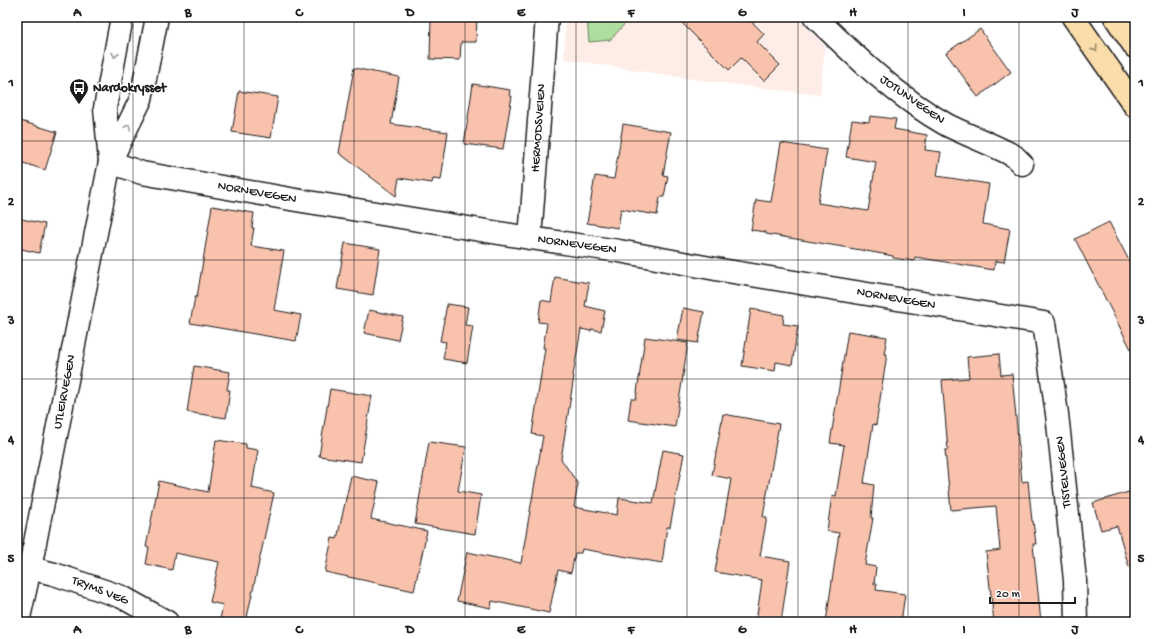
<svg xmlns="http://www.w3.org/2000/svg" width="1152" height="639" font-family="'Gochi Hand',sans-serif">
<rect width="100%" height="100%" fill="#fff"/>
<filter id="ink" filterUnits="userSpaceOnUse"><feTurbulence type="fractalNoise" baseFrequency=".025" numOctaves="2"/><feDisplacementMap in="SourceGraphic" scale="8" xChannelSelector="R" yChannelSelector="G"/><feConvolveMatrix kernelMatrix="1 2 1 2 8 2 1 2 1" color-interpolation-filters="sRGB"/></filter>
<g filter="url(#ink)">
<path fill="#fdede6" d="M 566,17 L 797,17 L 825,45 L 820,95 L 699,80 L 564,59 Z"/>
<path fill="#aedf9f" stroke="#657e5e" d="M 587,17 L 631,17 L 610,40 L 589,42 Z"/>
<path fill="#f9c2ad" stroke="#1c1c1c" d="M 431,17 L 477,17 L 476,42 L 461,42 L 460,60 L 430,59 Z
M 676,17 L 747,17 L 764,34 L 757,42 L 780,65 L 764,81 L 741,58 L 729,70 Z
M 980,29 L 1011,72 L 978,97 L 946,53 Z
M 354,68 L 399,77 L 391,124 L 448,132 L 441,180 L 433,179 L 432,183 L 399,178 L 396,196 L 339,153 Z
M 473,84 L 510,90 L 509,96 L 512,96 L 503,149 L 464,144 Z
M 239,91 L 278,97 L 271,138 L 232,132 Z
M 870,116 L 896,119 L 894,129 L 927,135 L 925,150 L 941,152 L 937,176 L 989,184 L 983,224 L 1010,229 L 1004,262 L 995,261 L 994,270 L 915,257 L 914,261 L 893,258 L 893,256 L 861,250 L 766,234 L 766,232 L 751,230 L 756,200 L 771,202 L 781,143 L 827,150 L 818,203 L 868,211 L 876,162 L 846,157 L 852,120 L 869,122 Z
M 17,120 L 57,132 L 45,170 L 17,161 Z
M 623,124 L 671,132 L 663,175 L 668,176 L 664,197 L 660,197 L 657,215 L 621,209 L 618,228 L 587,223 L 595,176 L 614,179 Z
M 212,206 L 254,213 L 252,228 L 254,228 L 251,246 L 284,251 L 274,310 L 301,315 L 296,341 L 190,323 L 195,297 L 197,297 Z
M 17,218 L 45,224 L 39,253 L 17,248 Z
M 1109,222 L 1135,272 L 1135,357 L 1075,239 Z
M 345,243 L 380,249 L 373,295 L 337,289 Z
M 555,277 L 589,283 L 585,306 L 605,311 L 601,331 L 591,329 L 591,331 L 581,329 L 573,376 L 574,376 L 561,459 L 578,484 L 574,507 L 617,515 L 619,498 L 653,503 L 663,450 L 684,454 L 670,527 L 667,527 L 662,563 L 582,549 L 581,553 L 575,553 L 571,573 L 558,570 L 549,613 L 492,601 L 491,608 L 457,601 L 467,552 L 521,563 L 543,436 L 532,434 L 545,348 L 543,348 L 547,323 L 538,322 L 541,300 L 551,302 Z
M 447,304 L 468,307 L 465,325 L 473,326 L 467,363 L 443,359 L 446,342 L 440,341 Z
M 683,308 L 704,312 L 698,343 L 677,340 Z
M 751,309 L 784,315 L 783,324 L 798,326 L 792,365 L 776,362 L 775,371 L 742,366 Z
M 369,310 L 403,317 L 398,340 L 364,333 Z
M 848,331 L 887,337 L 884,354 L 887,354 L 876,425 L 873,424 L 864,483 L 874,485 L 871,518 L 873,518 L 865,565 L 876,567 L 874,584 L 877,584 L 876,590 L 905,594 L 901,622 L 826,622 L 839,533 L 827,531 L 832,495 L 836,496 L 844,445 L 830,443 Z
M 645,337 L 688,343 L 675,427 L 628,420 L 631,399 L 636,399 Z
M 999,354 L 1001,375 L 1012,374 L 1022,482 L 1028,481 L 1032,521 L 1033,521 L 1036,544 L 1033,544 L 1041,622 L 994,622 L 986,552 L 1000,550 L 996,506 L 951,510 L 945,450 L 948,450 L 942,380 L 969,378 L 967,357 Z
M 194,366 L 230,372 L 227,390 L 230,390 L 226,418 L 187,412 Z
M 330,389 L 372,396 L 361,462 L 319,456 Z
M 723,414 L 779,424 L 763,517 L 767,517 L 760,556 L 790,561 L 781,622 L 756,622 L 762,580 L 715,572 L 731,479 L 712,475 Z
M 216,440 L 246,444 L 246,448 L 258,450 L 252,488 L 274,493 L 246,622 L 235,622 L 220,619 L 223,605 L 210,602 L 219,562 L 175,553 L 172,570 L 146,564 L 149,547 L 146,547 L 159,481 L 208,492 Z
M 429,442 L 466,447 L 458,491 L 481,495 L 475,534 L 415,524 Z
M 351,476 L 379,482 L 371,519 L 427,531 L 414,591 L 325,572 L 332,538 L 337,539 Z
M 1135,490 L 1135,566 L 1129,567 L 1117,526 L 1101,530 L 1093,503 Z"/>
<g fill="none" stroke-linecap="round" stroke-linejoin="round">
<g stroke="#1c1c1c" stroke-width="25">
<path id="minor" d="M 815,17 C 856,57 897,97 947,125 C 969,136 992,144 1014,156 L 1022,164
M 110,162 L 142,173 L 296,200 L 530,238 L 619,251 L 721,270 L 1044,323 L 1057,414 L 1075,580 L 1076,622
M 530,238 L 547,17
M 30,568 L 54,574 L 122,597 L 167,622"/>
</g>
<g stroke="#1c1c1c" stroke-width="25">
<path id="secondary" d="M 110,162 L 105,108 L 122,17
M 18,622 L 30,568 L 110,162 L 141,99 L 157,17"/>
</g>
<g stroke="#1c1c1c" stroke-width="25">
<path id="trunk" d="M 1073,17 L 1135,106
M 1115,17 L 1135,47"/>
</g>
<use href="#minor" stroke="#fff" stroke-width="22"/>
<use href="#secondary" stroke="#fff" stroke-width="22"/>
<use href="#trunk" stroke="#faddab" stroke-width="22"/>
</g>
<defs><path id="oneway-chevron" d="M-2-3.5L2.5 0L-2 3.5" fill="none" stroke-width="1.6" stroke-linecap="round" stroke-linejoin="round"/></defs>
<use stroke="#96866b" href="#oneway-chevron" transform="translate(1095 49) rotate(55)"/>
<g stroke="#999">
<use href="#oneway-chevron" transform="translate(115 55) rotate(100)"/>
<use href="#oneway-chevron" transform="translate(128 127) rotate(-63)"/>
</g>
</g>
<path fill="none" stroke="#1c1c1c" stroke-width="1" stroke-opacity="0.55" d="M 133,17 L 133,622M 244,17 L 244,622M 354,17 L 354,622M 465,17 L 465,622M 576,17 L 576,622M 687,17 L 687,622M 798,17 L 798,622M 908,17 L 908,622M 1019,17 L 1019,622M 17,141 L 1135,141M 17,260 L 1135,260M 17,379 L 1135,379M 17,498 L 1135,498"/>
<defs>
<g id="bus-pin" transform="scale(1)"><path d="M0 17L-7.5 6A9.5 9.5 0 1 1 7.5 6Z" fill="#1c1c1c" stroke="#fff"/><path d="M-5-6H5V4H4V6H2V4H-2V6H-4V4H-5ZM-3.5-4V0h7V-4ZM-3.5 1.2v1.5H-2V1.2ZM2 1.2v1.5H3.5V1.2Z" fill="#fff"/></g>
</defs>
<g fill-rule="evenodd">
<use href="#bus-pin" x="79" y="88"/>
</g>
<g text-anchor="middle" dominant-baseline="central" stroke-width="3" stroke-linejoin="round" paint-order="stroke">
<g font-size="13" font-weight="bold" fill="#1c1c1c" stroke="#fff" text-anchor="start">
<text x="93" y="88">Nardokrysset</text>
</g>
<g font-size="13" fill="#1c1c1c" stroke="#fff">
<text transform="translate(912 100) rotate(35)">JOTUNVEGEN</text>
<text transform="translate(539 128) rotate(-86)">HERMODSVEIEN</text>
<text transform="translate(257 193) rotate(10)">NORNEVEGEN</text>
<text transform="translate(577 245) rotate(8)">NORNEVEGEN</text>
<text transform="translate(896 299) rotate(10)">NORNEVEGEN</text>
<text transform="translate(65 392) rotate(-79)">UTLEIRVEGEN</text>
<text transform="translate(1064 472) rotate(-96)">TISTELVEGEN</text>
<text transform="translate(100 591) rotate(21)">TRYMS VEG</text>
</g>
</g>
<rect width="1152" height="639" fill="none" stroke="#fff" stroke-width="44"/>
<path d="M990 597v6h85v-6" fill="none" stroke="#1c1c1c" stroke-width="2"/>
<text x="996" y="597" font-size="12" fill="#1c1c1c" stroke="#ffffff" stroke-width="3" paint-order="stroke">20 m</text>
<rect x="22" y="22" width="1108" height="595" fill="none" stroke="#1c1c1c" stroke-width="1.5"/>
<g font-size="13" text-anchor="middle" font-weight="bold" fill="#1c1c1c">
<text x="77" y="16">A</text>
<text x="188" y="16">B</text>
<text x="299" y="16">C</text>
<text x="410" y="16">D</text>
<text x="521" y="16">E</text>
<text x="631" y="16">F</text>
<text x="742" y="16">G</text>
<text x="853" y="16">H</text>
<text x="964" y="16">I</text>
<text x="1075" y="16">J</text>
<text x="11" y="86">1</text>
<text x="1141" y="86">1</text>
<text x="11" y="205">2</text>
<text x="1141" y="205">2</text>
<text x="11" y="324">3</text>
<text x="1141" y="324">3</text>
<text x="11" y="443">4</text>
<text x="1141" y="443">4</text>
<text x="11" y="562">5</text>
<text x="1141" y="562">5</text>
<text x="77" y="633">A</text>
<text x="188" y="633">B</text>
<text x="299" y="633">C</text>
<text x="410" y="633">D</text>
<text x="521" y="633">E</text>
<text x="631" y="633">F</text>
<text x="742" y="633">G</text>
<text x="853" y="633">H</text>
<text x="964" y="633">I</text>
<text x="1075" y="633">J</text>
</g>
</svg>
